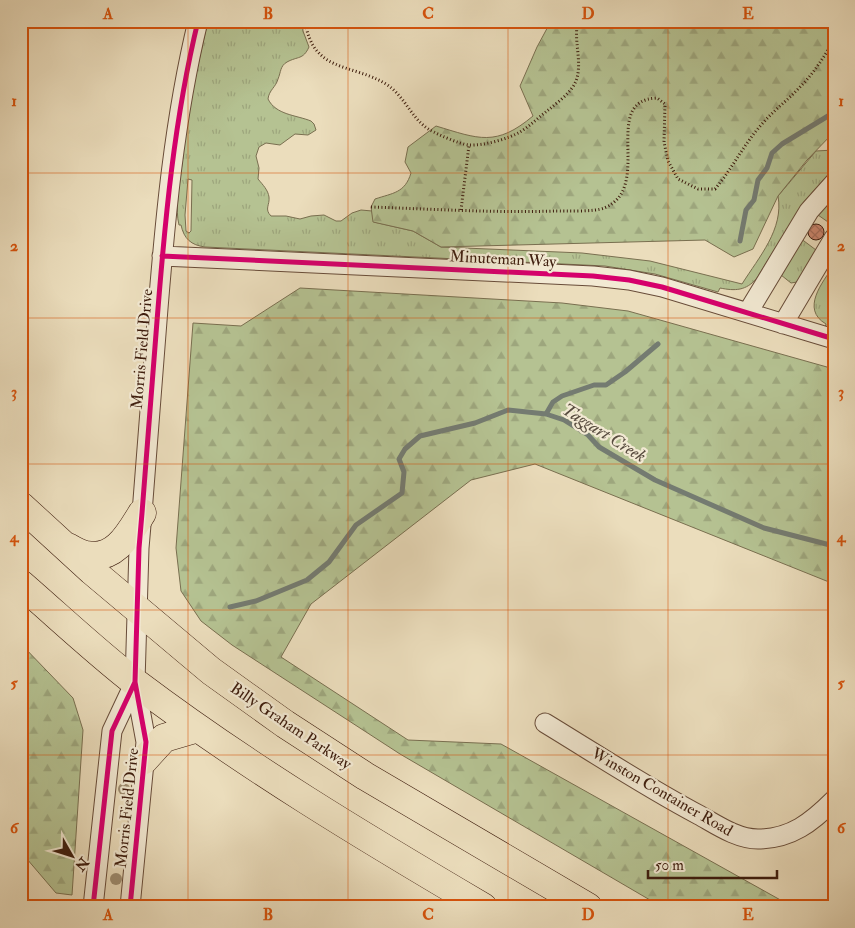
<svg xmlns="http://www.w3.org/2000/svg" width="855" height="928" font-family="'IM FELL Double Pica',serif">
<defs>
<pattern id="grass-tufts" width="24" height="20" patternUnits="userSpaceOnUse" patternTransform="scale(1.25)"><rect width="24" height="20" fill="#b5c292"/><path d="M3 7l-1-3M5 7V3M7 7l1-3M15 17l-1-3M17 17v-4M19 17l1-3" fill="none" stroke="#9da67d"/></pattern>
<pattern id="forest-firs" width="22" height="20" patternUnits="userSpaceOnUse" patternTransform="scale(1.25)"><rect width="22" height="20" fill="#b5c292"/><path d="M5 1l3.5 6h-7zM16 11l3.5 6h-7z" fill="#9da67d"/></pattern>
<pattern id="building-cross-hatch" width="8" height="8" patternUnits="userSpaceOnUse" patternTransform="scale(1.25)"><rect width="8" height="8" fill="#cd876f"/><path d="M0 0l8 8M0 8l8-8" fill="none" stroke="#a86e5a"/></pattern>
</defs>
<rect width="100%" height="100%" fill="#ebddbc"/>
<filter id="stains"><feTurbulence type="fractalNoise" baseFrequency=".004" numOctaves="4"/><feColorMatrix values="0 0 0 0 .2 0 0 0 0 .09 0 0 0 0 .02 0 0 0 .5 -.17"/></filter>
<radialGradient id="worn" r=".72"><stop offset=".6" stop-color="#630" stop-opacity="0"/><stop offset="1" stop-color="#630" stop-opacity=".3"/></radialGradient>
<path fill="url(#grass-tufts)" stroke="#796f50" fill-rule="evenodd" d="M 208,21 L 302,21 L 303,31 L 309,47 C 303,60 298,56 287,62 C 280,66 281,72 278,79 C 276,87 269,90 268,99 C 276,115 296,115 311,121 L 314,124 L 316,130 L 308,135 L 295,134 L 280,145 L 266,143 L 259,147 L 256,156 L 259,168 L 258,179 C 263,185 268,190 269,197 C 270,205 264,209 271,216 L 286,216 L 300,219 L 311,216 L 324,215 L 336,221 L 341,221 L 352,213 L 361,210 L 372,211 L 374,222 L 413,231 L 441,247 L 582,253 L 650,261 L 742,284 C 759,257 784,229 778,196 L 816,151 L 834,150 L 834,168 L 803,203 L 757,278 C 746,291 735,291 720,288 L 718,292 L 655,274 L 605,266 L 205,247 C 191,245 184,239 181,225 L 179,225 C 175,209 179,188 181,172 C 186,121 196,71 208,21 ZM 188,179 L 192,180 L 191,231 L 189,233 L 186,231 L 185,215 Z
M 834,198 L 834,214 L 828,222 L 818,215 Z
M 800,238 L 816,250 L 797,282 L 791,283 L 781,275 Z
M 834,265 L 834,330 L 825,328 L 826,324 C 800,309 823,282 834,265 Z"/>
<path fill="url(#forest-firs)" stroke="#796f50" d="M 551,21 L 834,21 L 834,132 L 807,160 L 778,196 L 753,249 L 734,257 L 705,240 L 441,247 L 413,231 L 373,222 L 371,207 L 375,199 C 393,193 405,193 411,173 L 405,162 L 408,147 L 436,126 C 479,139 496,147 533,116 L 520,86 L 537,47 Z
M 300,288 L 562,303 L 628,311 L 834,369 L 834,584 L 535,464 L 471,480 L 311,604 L 281,657 L 408,740 L 501,744 L 793,907 L 662,907 L 400,754 L 232,645 L 201,621 L 181,591 L 176,548 L 193,323 L 241,326 Z
M 21,644 L 73,698 L 83,730 L 72,895 L 56,893 L 21,852 Z"/>
<g fill="none" stroke-linecap="round" stroke-linejoin="round">
<path stroke="#747b71" stroke-width="5" d="M 740,241 L 746,210 L 754,200 L 758,180 L 767,168 L 772,153 L 782,144 L 828,116 L 834,116
M 546,414 L 553,402 L 562,396 L 594,385 L 606,385 L 625,372 L 658,344
M 230,607 L 256,601 L 307,580 L 329,562 L 356,525 L 402,493 L 404,472 L 399,459 L 405,449 L 420,436 L 475,423 L 508,410 L 546,414 L 564,420 L 588,435 L 599,447 L 655,480 L 764,528 L 834,546"/>
</g>
<path fill="url(#building-cross-hatch)" stroke="#3d1c0d" d="M808 232a8 8 0 1 1 16 0a8 8 0 1 1-16 0Z"/>
<g fill="none" stroke-linecap="round" stroke-linejoin="round">
<g stroke="#684c39" stroke-width="21">
<path id="minor" d="M 162,256 L 593,276 L 629,280 L 662,287 L 834,339
M 748,312 L 809,211 L 834,183
M 783,324 L 834,238
M 545,723 C 596,754 646,787 699,815 C 717,825 737,839 758,839 C 791,839 812,822 834,800
M 93,907 L 112,731 L 135,682
M 130,907 L 146,742 L 135,682 L 139,548 L 142,513 C 147,449 152,385 157,321 C 165,220 174,120 198,21"/>
</g>
<g stroke="#3d1c0d" stroke-width="29">
<path id="highway" d="M 21,506 L 92,571 L 211,671 L 285,724 L 365,776 L 588,907
M 68,547 C 73,550 80,554 86,555 C 115,561 129,534 142,513
M 21,584 C 59,617 96,652 136,683 C 246,766 364,837 483,907
M 144,760 L 164,738 L 198,728"/>
</g>
<path stroke="#3d1c0d" stroke-width="3" stroke-dasharray="1 2.5" stroke-linecap="butt" d="M 305,21 C 313,73 351,63 386,84 C 406,97 411,119 430,130 C 439,135 459,144 469,145 C 483,146 508,139 520,132 C 530,126 538,118 547,111 C 557,103 571,93 576,81 C 583,62 573,41 578,21
M 371,207 C 432,209 494,213 555,211 C 565,211 595,212 604,208 C 655,188 599,100 657,98 L 665,104 L 664,142 L 668,161 L 678,179 L 698,189 L 715,189 C 732,169 744,144 762,124 C 774,110 788,100 800,87 C 814,73 824,57 834,40
M 461,210 L 469,145"/>
<use href="#minor" stroke="#f2e9d3" stroke-width="19"/>
<use href="#highway" stroke="#ebddbc" stroke-width="28"/>
<g stroke="#f2e9d3" stroke-width="8">
<path id="cycleway" d="M 162,256 L 593,276 L 629,280 L 662,287 L 834,339
M 93,907 L 112,731 L 135,682
M 130,907 L 146,742 L 135,682 L 139,548 L 142,513 C 147,449 152,385 157,321 C 165,220 174,120 198,21"/>
</g>
<use href="#cycleway" stroke="#d6006c" stroke-width="5"/>
</g>
<g fill="#9f8e72">
<circle cx="124" cy="789" r="6"/>
<circle cx="116" cy="879" r="6"/>
</g>
<path fill="none" stroke="#d7530c" stroke-width="1" stroke-opacity="0.55" d="M 188,21 L 188,907M 348,21 L 348,907M 508,21 L 508,907M 668,21 L 668,907M 21,173 L 834,173M 21,318 L 834,318M 21,464 L 834,464M 21,610 L 834,610M 21,755 L 834,755"/>
<g text-anchor="middle" dominant-baseline="central" stroke-width="4.5" stroke-linejoin="round" paint-order="stroke">
<g font-size="16" fill="#3d1c0d" stroke="#f2e9d3">
<text transform="translate(503 259) rotate(3)">Minuteman Way</text>
<text transform="translate(142 349) rotate(-85)">Morris Field Drive</text>
<text transform="translate(291 726) rotate(34)">Billy Graham Parkway</text>
<text transform="translate(662 792) rotate(30)">Winston Container Road</text>
<text transform="translate(127 808) rotate(-84)">Morris Field Drive</text>
</g>
<g font-size="18" font-style="italic" fill="#584c3f" stroke="#f2e9d3">
<text transform="translate(604 433) rotate(32)">Taggart Creek</text>
</g>
</g>
<rect width="855" height="928" fill="none" stroke="#ebddbc" stroke-width="55"/>
<g transform="translate(72 856) rotate(129)" stroke="#f2e9d3" stroke-width="4" paint-order="stroke">
<path d="M0-4L9 19L0 12L-9 19Z" fill="#3d1c0d"/>
<text y="-8" font-size="14" font-weight="bold" text-anchor="middle" fill="#3d1c0d">N</text>
</g>
<path d="M648 870v8h129v-8" fill="none" stroke="#3d1c0d" stroke-width="2.5"/>
<text x="655" y="870" font-size="15" fill="#3d1c0d" stroke="#f2e9d3" stroke-width="4" paint-order="stroke">50 m</text>
<rect x="28" y="28" width="800" height="872" fill="none" stroke="#d7530c" stroke-width="2"/>
<g font-size="16" text-anchor="middle" font-weight="bold" fill="#d7530c">
<text x="108" y="19">A</text>
<text x="268" y="19">B</text>
<text x="428" y="19">C</text>
<text x="588" y="19">D</text>
<text x="748" y="19">E</text>
<text x="14" y="106">1</text>
<text x="841" y="106">1</text>
<text x="14" y="251">2</text>
<text x="841" y="251">2</text>
<text x="14" y="397">3</text>
<text x="841" y="397">3</text>
<text x="14" y="542">4</text>
<text x="841" y="542">4</text>
<text x="14" y="688">5</text>
<text x="841" y="688">5</text>
<text x="14" y="833">6</text>
<text x="841" y="833">6</text>
<text x="108" y="920">A</text>
<text x="268" y="920">B</text>
<text x="428" y="920">C</text>
<text x="588" y="920">D</text>
<text x="748" y="920">E</text>
</g>
<rect width="100%" height="100%" filter="url(#stains)"/>
<rect width="100%" height="100%" fill="url(#worn)"/>
</svg>
